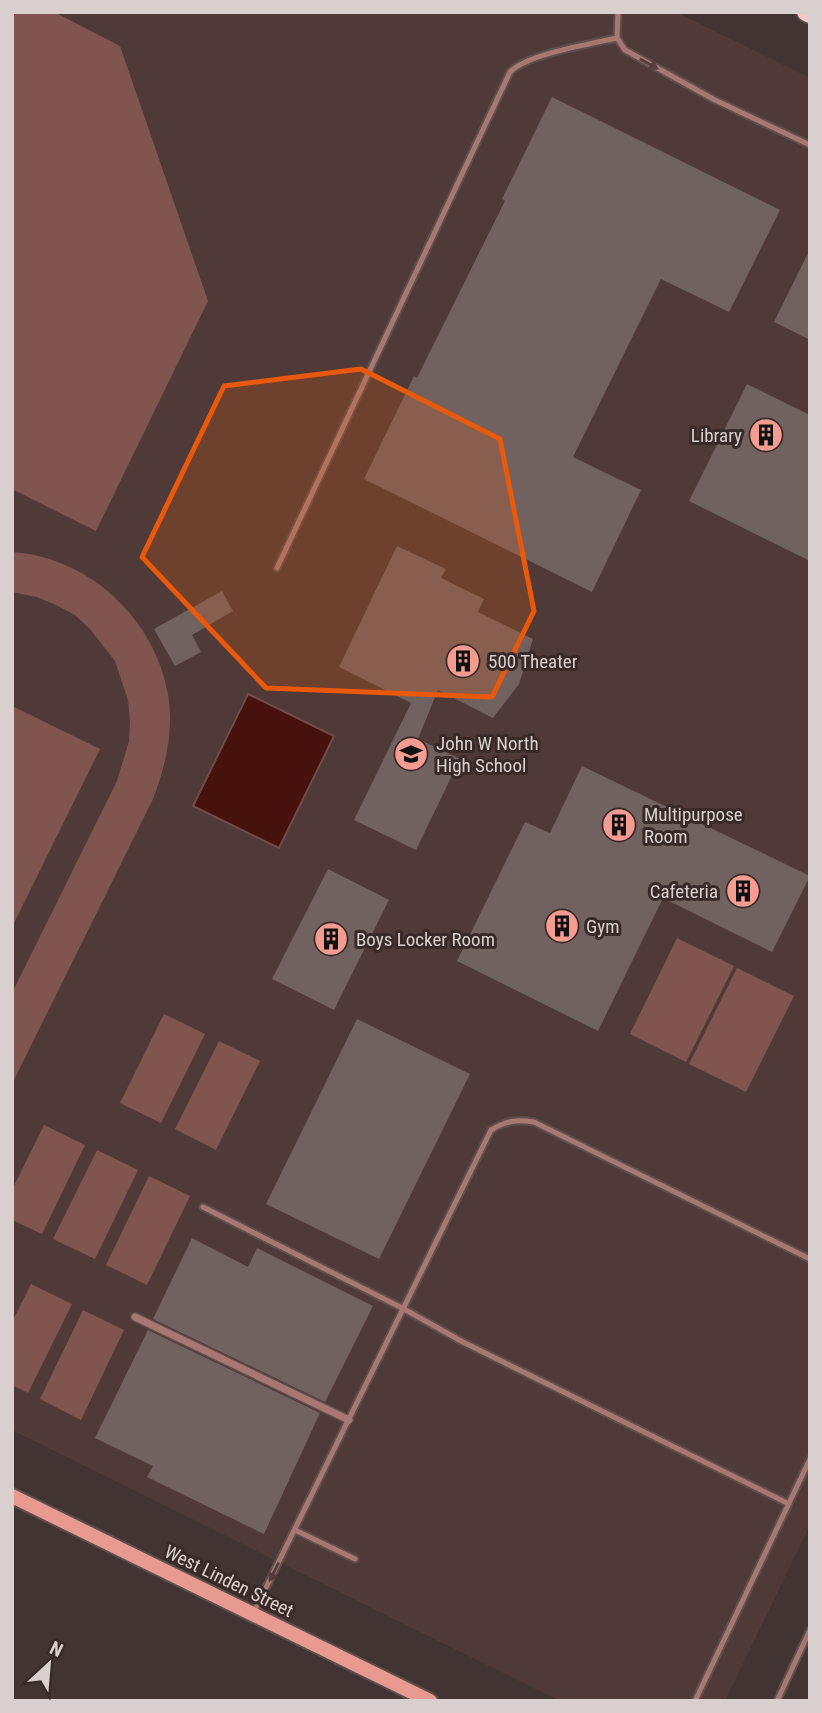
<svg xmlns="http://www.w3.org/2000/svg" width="822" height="1713" font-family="'Roboto Condensed',sans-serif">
<rect width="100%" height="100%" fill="#423432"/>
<path fill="#503a38" d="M 12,12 L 676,12 L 810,78 L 810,1525 L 725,1701 L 560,1701 L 12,1430 Z"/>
<path fill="#80554f" d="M 12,12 L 54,12 L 120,46 L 208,301 L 96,531 L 12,489 Z
M 12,552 C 89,557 155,619 168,694 C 174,730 166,765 153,799 L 12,1084 L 12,993 L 117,781 L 129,741 L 130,721 L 128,700 L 115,661 L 90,629 L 75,615 L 56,605 L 37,597 L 12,592 Z
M 12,706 L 100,749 L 12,927 Z
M 677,938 L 734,966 L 686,1062 L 630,1034 Z
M 737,968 L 794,996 L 746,1092 L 689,1064 Z
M 164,1014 L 205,1034 L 161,1123 L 120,1103 Z
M 219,1041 L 260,1061 L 216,1150 L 175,1129 Z
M 44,1125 L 85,1145 L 42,1234 L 12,1220 L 12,1190 Z
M 97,1150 L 138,1170 L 95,1259 L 53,1239 Z
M 149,1176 L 190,1196 L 147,1285 L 106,1265 Z
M 31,1284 L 72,1304 L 28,1393 L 12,1385 L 12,1322 Z
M 83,1310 L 124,1330 L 81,1420 L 40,1399 Z"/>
<path fill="#47110e" stroke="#734a48" stroke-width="2" d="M 248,694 L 334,736 L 279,848 L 193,806 Z"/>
<path fill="#71615f" d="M 552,97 L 780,210 L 729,312 L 661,279 L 573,457 L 641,490 L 592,592 L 364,479 L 414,376 L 417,378 L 476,259 L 505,201 L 502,199 Z
M 810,249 L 810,340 L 774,322 Z
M 747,384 L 810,415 L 810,561 L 689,501 Z
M 397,546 L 446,569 L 441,578 L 484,599 L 478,612 L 533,639 L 519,684 L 493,718 L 438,690 L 418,739 L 460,759 L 416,850 L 354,820 L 411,703 L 339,667 Z
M 222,591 L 233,611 L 192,635 L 201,652 L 175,666 L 154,629 Z
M 582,766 L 810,876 L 772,952 L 663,898 L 598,1031 L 457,961 L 525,822 L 550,833 Z
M 328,869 L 389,900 L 334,1010 L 272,979 Z
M 357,1019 L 470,1074 L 379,1259 L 266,1204 Z
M 192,1238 L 248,1267 L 257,1248 L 373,1306 L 325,1402 L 153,1319 Z
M 148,1330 L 320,1413 L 264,1534 L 147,1477 L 153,1466 L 95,1438 Z"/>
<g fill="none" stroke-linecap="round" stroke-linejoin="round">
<g stroke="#5d504e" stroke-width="9">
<path id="lane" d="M 618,12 L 617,38 L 625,50 L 713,99 L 810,145
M 277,568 L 510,72 C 528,54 590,44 617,38
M 203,1207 L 404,1309 L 463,1342 L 789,1504
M 295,1530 L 355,1559
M 253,1614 L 491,1130 C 506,1121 516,1119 534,1122 L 810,1259
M 695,1701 L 810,1459
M 777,1701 L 810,1630"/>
</g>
<g stroke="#5d504e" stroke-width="10">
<path id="street" d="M 135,1317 L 349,1420"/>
</g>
<g stroke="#5d504e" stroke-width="18">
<path id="secondary" d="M 12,1496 L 430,1701"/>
</g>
<g stroke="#5d504e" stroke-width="21">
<path id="primary" d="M 806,12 L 810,14"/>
</g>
<use href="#lane" stroke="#a97771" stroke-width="5"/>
<use href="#street" stroke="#a97771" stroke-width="7"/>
<use href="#secondary" stroke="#e99a90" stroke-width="14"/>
<use href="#primary" stroke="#f2c9c3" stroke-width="18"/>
</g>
<defs><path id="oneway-solid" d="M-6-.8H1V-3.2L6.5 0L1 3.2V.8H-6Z" transform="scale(1.75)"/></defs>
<g fill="#543d3a">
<use href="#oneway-solid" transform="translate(649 64) rotate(29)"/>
<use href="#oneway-solid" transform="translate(274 1572) rotate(117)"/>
</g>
<path fill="#e8590c" fill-opacity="0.2" stroke="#e8590c" stroke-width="5" stroke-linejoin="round" d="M 361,369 L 500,439 L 534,611 L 492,697 L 266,688 L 142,557 L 224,386 Z"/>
<defs>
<g id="building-disc" transform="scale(1.75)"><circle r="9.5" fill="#f59c92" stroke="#382a28"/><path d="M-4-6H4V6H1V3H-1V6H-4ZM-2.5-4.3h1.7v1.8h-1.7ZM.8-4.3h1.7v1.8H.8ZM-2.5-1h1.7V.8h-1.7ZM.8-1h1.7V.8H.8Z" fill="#111"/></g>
<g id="school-disc" transform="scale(1.75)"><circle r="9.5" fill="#f59c92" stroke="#382a28"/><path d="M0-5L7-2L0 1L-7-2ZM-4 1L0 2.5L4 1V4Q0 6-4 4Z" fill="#111"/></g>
</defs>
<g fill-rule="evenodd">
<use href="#building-disc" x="766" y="435"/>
<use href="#building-disc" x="463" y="661"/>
<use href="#school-disc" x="411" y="754"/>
<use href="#building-disc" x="619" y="825"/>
<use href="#building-disc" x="743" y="891"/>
<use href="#building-disc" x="562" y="926"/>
<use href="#building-disc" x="331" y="939"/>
</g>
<g text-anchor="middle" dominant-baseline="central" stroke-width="6" stroke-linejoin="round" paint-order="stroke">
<g font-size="19" fill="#d9cfce" stroke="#382a28" text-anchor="start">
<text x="742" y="435" text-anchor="end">Library</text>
<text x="488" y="661">500 Theater</text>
<text x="436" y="743">John W North<tspan x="436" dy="22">High School</tspan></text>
<text x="644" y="814">Multipurpose<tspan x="644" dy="22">Room</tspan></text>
<text x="718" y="891" text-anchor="end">Cafeteria</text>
<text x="586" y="926">Gym</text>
<text x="356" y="939">Boys Locker Room</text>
</g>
<g font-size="19" fill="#d9cfce" stroke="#382a28">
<text transform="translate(229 1581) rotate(26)">West Linden Street</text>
</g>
</g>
<rect width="822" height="1713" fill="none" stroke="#d9cfce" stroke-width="28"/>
<g transform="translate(49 1664) rotate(26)" stroke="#382a28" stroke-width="5" paint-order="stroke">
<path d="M0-5L12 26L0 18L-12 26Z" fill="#d9cfce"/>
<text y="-10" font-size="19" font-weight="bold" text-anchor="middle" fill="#d9cfce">N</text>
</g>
</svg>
